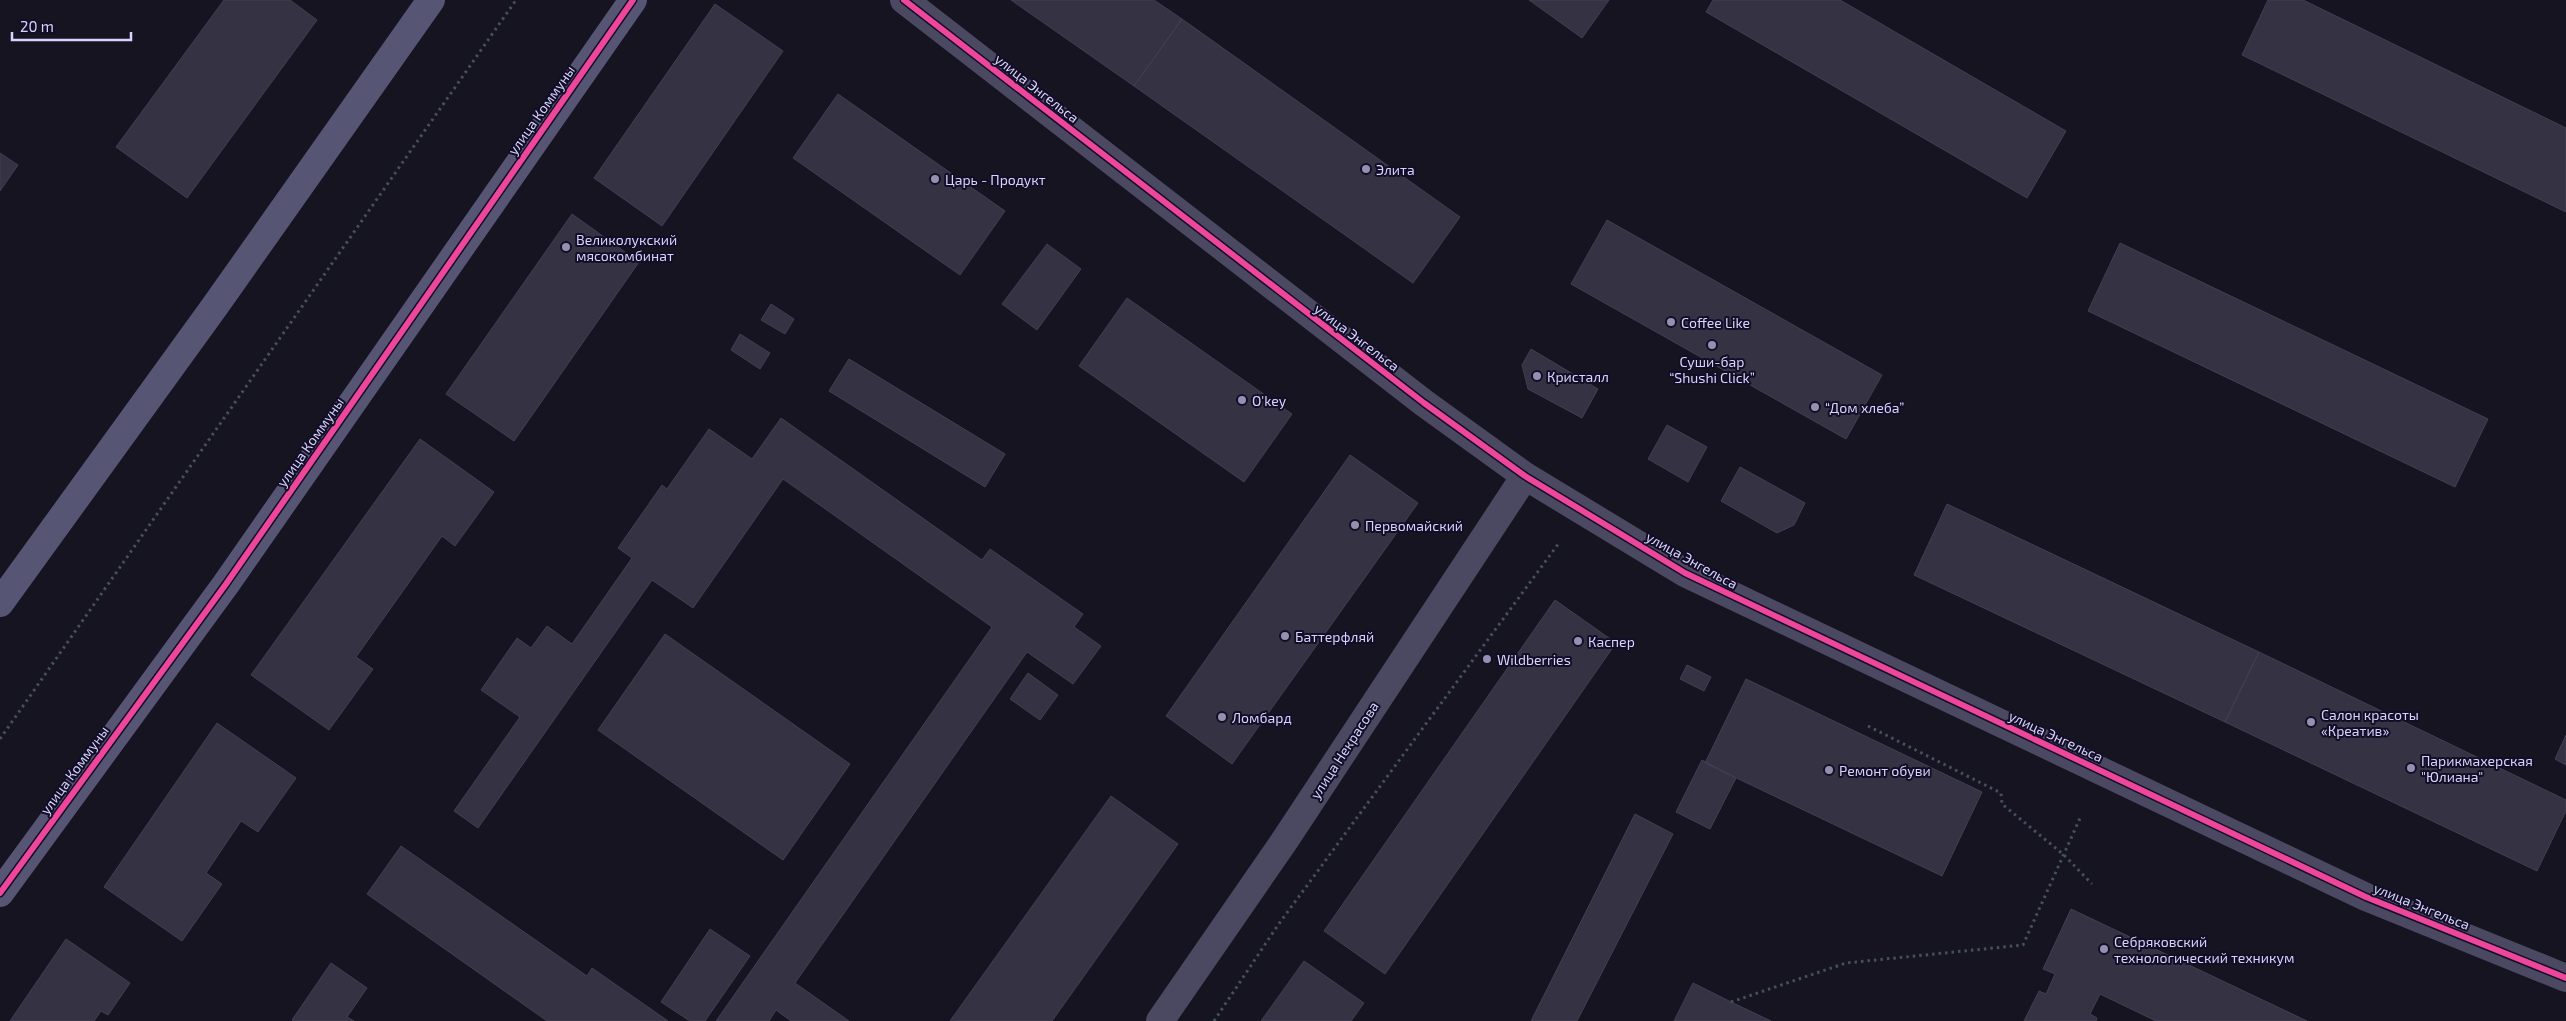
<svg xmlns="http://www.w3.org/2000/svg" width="2566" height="1021" font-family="'Exo 2',sans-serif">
<rect width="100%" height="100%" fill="#161420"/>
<path fill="#343243" stroke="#433e55" d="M 224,0 L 290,0 L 317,20 L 187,198 L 116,147 Z
M 1011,0 L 1154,0 L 1182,19 L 1134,86 Z
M 1529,0 L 1609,0 L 1582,38 Z
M 1713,0 L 1840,0 L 2066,131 L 2027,198 L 1706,12 Z
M 2268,0 L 2303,0 L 2566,128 L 2566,212 L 2242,55 Z
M 715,4 L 783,51 L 662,226 L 594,178 Z
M 1182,19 L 1460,217 L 1413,283 L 1134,86 Z
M 838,94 L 1005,211 L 960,275 L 793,158 Z
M 0,153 L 18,165 L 0,191 Z
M 572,214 L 639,262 L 514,441 L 446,394 Z
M 1607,220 L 1882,375 L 1846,439 L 1571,284 Z
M 2120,243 L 2488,419 L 2455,487 L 2088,311 Z
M 1047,244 L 1081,269 L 1037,330 L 1002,304 Z
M 1127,298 L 1292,414 L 1244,482 L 1079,366 Z
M 771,304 L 794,319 L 785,334 L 761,320 Z
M 740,334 L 770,353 L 760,369 L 731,350 Z
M 1531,349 L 1598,389 L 1582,418 L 1528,389 L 1522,365 Z
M 849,359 L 1005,454 L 985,487 L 829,391 Z
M 781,418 L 982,560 L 990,549 L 1083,614 L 1074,627 L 1101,646 L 1073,684 L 1027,652 L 795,983 L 849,1021 L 791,1021 L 776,1010 L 769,1021 L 716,1021 L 992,627 L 783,479 L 693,608 L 652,580 L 478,828 L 454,811 L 520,717 L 481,690 L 517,638 L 531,648 L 547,626 L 572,644 L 632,558 L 618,548 L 662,485 L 667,489 L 709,429 L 752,459 Z
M 1667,425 L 1707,447 L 1688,482 L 1648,459 Z
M 420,439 L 494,492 L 455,546 L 442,536 L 356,657 L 373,669 L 329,730 L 251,675 Z
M 1350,455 L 1418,503 L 1232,764 L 1166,716 Z
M 1740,467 L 1805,503 L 1794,525 L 1777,533 L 1721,501 Z
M 1947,504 L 2259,652 L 2225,722 L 1914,575 Z
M 1555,600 L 1616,643 L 1385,974 L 1324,931 Z
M 665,634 L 850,764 L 783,860 L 598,730 Z
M 2259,652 L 2566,800 L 2566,811 L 2537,871 L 2225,722 Z
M 1687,665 L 1711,677 L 1704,691 L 1680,679 Z
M 1028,673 L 1058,695 L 1040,720 L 1010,699 Z
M 1746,679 L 1982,792 L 1942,876 L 1705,763 Z
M 217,723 L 296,778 L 258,832 L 241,821 L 206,873 L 222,884 L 182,941 L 104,887 Z
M 2566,735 L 2566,765 L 2555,759 Z
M 1702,760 L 1736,778 L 1710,829 L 1676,812 Z
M 1111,796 L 1178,844 L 1052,1021 L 950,1021 Z
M 1635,814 L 1673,834 L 1577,1021 L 1531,1021 Z
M 401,846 L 587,976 L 592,968 L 668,1021 L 547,1021 L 367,894 Z
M 2071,909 L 2307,1021 L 2156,1021 L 2100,994 L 2090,1014 L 2097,1018 L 2096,1021 L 2024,1021 L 2039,991 L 2046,994 L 2055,974 L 2043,969 Z
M 710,929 L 750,956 L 705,1021 L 690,1021 L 661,1002 Z
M 66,939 L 130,983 L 108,1015 L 101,1011 L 94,1021 L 10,1021 Z
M 1304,961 L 1364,1003 L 1351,1021 L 1261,1021 Z
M 331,963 L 367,988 L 347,1017 L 354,1021 L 294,1021 L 292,1020 Z
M 1693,983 L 1731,1002 L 1771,1021 L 1674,1021 Z"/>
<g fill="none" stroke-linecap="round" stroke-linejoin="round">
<path stroke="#445060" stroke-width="3" stroke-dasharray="2.5 4" stroke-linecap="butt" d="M 1868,726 L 2001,793 L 2002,804 L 2064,855 L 2092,884
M 0,739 L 516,0
M 1731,1002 L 1846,963 L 2023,945 L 2081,816
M 1214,1021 L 1278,925 L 1559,543"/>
<path stroke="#4a4961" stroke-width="28" d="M 904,0 L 1424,403 L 1525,476 L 1685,573 L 2366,897 L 2566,978
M 1160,1021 L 1285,840 L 1525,476"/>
<path stroke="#575574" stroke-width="28" d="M 0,603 L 215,306 L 431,0
M 0,893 L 226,584 L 633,0"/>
<g stroke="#120e26" stroke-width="9">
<path id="cycleway" d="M 904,0 L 1424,403 L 1525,476 L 1685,573 L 2366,897 L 2566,978
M 0,893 L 226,584 L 633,0"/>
</g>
<use href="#cycleway" stroke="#ed469a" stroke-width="6"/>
</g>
<g fill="#9490b1" stroke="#120e26" stroke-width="2">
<circle cx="1366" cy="169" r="5"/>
<circle cx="935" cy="179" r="5"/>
<circle cx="566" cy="247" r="5"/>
<circle cx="1671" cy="322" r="5"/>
<circle cx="1712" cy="345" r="5"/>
<circle cx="1537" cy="376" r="5"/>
<circle cx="1242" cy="400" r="5"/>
<circle cx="1815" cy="407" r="5"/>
<circle cx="1355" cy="525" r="5"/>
<circle cx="1285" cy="636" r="5"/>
<circle cx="1578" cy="641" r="5"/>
<circle cx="1487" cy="659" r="5"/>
<circle cx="1222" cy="717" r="5"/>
<circle cx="2311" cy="722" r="5"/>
<circle cx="2411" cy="768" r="5"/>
<circle cx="1829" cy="770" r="5"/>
<circle cx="2104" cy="949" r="5"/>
</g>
<g text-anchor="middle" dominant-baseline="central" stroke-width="4" stroke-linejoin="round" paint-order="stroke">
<g font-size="14" fill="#d8d3ff" stroke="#120e26">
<text transform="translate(1037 88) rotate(38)">улица Энгельса</text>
<text transform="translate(541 110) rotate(-55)">улица Коммуны</text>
<text transform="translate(1357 337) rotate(37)">улица Энгельса</text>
<text transform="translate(310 442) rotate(-55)">улица Коммуны</text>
<text transform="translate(1692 560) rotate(29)">улица Энгельса</text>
<text transform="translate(2056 736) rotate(25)">улица Энгельса</text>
<text transform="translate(1344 750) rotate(-57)">улица Некрасова</text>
<text transform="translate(74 770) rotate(-54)">улица Коммуны</text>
<text transform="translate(2422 906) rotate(22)">улица Энгельса</text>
</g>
<g font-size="14" fill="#d8d3ff" stroke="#120e26" text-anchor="start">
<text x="1376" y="169">Элита</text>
<text x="945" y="179">Царь - Продукт</text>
<text x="576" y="239">Великолукский<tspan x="576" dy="16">мясокомбинат</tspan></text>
<text x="1681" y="322">Coffee Like</text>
<text x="1712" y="361" text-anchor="middle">Суши-бар<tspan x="1712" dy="16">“Shushi Click”</tspan></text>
<text x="1547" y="376">Кристалл</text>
<text x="1252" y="400">O'key</text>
<text x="1825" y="407">“Дом хлеба”</text>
<text x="1365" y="525">Первомайский</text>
<text x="1295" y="636">Баттерфляй</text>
<text x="1588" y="641">Каспер</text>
<text x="1497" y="659">Wildberries</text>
<text x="2321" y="714">Салон красоты<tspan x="2321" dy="16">«Креатив»</tspan></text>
<text x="1232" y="717">Ломбард</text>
<text x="2421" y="760">Парикмахерская<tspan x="2421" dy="16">"Юлиана"</tspan></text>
<text x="1839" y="770">Ремонт обуви</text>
<text x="2114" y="941">Себряковский<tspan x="2114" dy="16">технологический техникум</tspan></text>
</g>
</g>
<path d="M12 32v8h119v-8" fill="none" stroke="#d8d3ff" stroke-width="2.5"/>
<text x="20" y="32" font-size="15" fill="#d8d3ff" stroke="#120e26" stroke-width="4" paint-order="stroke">20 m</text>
</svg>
